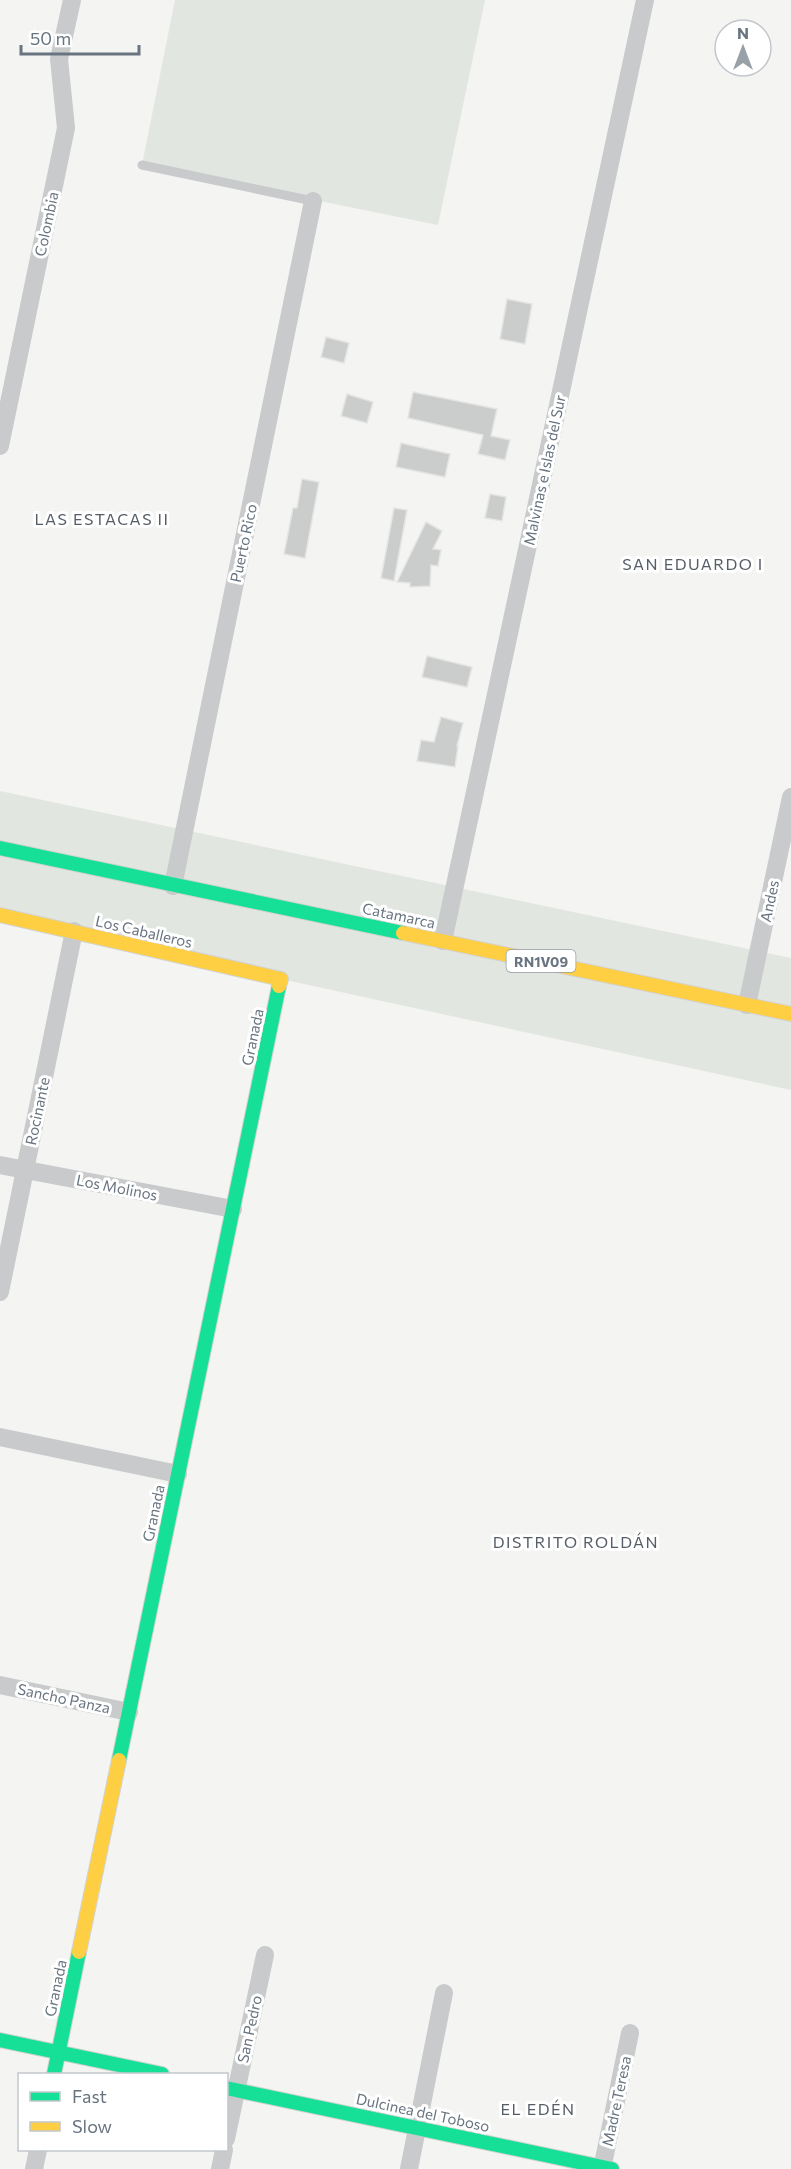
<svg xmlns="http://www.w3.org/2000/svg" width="791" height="2169" font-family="Commissioner,sans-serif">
<rect width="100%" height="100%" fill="#f4f4f3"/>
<path fill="#e2e6e1" d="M 175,0 L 485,0 L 438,225 L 142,165 Z
M 0,791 L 791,958 L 791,1090 L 281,979 L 0,915 Z"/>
<path fill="#cbcccc" stroke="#e4e4e3" stroke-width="1.5" d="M 507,299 L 532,304 L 525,344 L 500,339 Z
M 326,337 L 349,343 L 344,363 L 321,357 Z
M 413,392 L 497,409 L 491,436 L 510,440 L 505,460 L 478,454 L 483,435 L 408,418 Z
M 347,394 L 373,402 L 367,423 L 341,416 Z
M 401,443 L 450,454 L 445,477 L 396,467 Z
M 302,479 L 319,482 L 305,558 L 284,554 L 293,508 L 297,508 Z
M 490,494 L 506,497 L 502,521 L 485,518 Z
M 394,508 L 407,510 L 394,581 L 381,578 Z
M 426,522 L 442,531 L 433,549 L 441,550 L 438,566 L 431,565 L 430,586 L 410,587 L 410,583 L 397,582 Z
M 427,656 L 472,667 L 467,687 L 422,677 Z
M 441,717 L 463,723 L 457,746 L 458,746 L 455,767 L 417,761 L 421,740 L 434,742 Z"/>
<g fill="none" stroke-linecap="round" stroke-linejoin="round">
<g stroke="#d1d2d2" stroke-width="16">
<path id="fast" d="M 0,848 L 403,933
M 119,1760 L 279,986
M 0,2040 L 162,2074
M 54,2074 L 79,1952
M 226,2088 L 612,2169"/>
</g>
<g stroke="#d1d2d2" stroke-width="16">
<path id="slow" d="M 0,915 L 281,979 L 279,986
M 403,933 L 791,1014
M 79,1952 L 119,1760"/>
</g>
<path stroke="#c9cacb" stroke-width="9" d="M 142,165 L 313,201"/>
<path stroke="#c9cacb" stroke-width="18" d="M 0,446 L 66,128 L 59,59 L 72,0
M 173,886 L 313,201
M 443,941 L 645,0
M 747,1005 L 791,797
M 0,1165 L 233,1209
M 0,1292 L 74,931
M 0,1437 L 178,1474
M 0,1685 L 129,1712
M 226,2139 L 265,1955
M 34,2169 L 38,2150
M 220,2169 L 224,2150
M 409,2169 L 444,1993
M 602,2169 L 630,2033"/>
<use href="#fast" stroke="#16e098" stroke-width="14"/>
<use href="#slow" stroke="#ffcf43" stroke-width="14"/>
</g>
<g text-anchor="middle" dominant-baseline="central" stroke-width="6" stroke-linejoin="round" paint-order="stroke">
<rect fill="#fff" stroke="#959ea6" stroke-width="1.5" x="506.5" y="950" width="69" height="22" rx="4.5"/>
<g font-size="14" font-weight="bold" fill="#687480">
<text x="541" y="961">RN1V09</text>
</g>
<g font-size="15" fill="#687480" stroke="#fff">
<text transform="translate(46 224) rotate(-78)">Colombia</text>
<text transform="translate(544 470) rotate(-78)">Malvinas e Islas del Sur</text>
<text transform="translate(243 543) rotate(-78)">Puerto Rico</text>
<text transform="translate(769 901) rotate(-78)">Andes</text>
<text transform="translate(399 915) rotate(12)">Catamarca</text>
<text transform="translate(144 931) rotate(13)">Los Caballeros</text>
<text transform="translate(252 1037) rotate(-78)">Granada</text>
<text transform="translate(37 1111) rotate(-78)">Rocinante</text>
<text transform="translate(117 1187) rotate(11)">Los Molinos</text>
<text transform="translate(153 1513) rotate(-78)">Granada</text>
<text transform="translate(64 1698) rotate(12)">Sancho Panza</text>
<text transform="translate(55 1988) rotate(-78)">Granada</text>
<text transform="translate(249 2029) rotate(-78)">San Pedro</text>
<text transform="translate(616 2101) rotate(-78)">Madre Teresa</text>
<text transform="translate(423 2112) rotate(12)">Dulcinea del Toboso</text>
</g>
<g font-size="16" letter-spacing="1.5" fill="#555d66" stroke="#fff">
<text x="102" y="518">LAS ESTACAS II</text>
<text x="693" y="563">SAN EDUARDO I</text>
<text x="576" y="1541">DISTRITO ROLDÁN</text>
<text x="538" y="2108">EL EDÉN</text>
</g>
</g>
<rect x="18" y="2073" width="210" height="78" fill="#ffffff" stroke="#c3c7cc" stroke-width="1.5"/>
<rect x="30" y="2092" width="30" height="9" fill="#16e098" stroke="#c3c7cc" stroke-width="1.5"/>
<text x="72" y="2103" font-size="18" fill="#687480">Fast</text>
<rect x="30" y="2122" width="30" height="9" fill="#ffcf43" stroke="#c3c7cc" stroke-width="1.5"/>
<text x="72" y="2133" font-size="18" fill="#687480">Slow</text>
<g transform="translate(743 48)"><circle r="28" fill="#ffffff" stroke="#c3c7cc" stroke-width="1.5"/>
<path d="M0-4.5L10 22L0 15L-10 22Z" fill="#99a1a8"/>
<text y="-9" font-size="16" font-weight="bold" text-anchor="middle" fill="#687480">N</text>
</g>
<path d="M21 45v9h118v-9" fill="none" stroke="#687480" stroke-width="3"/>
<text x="30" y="45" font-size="18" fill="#687480" stroke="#ffffff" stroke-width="4.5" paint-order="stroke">50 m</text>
</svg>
